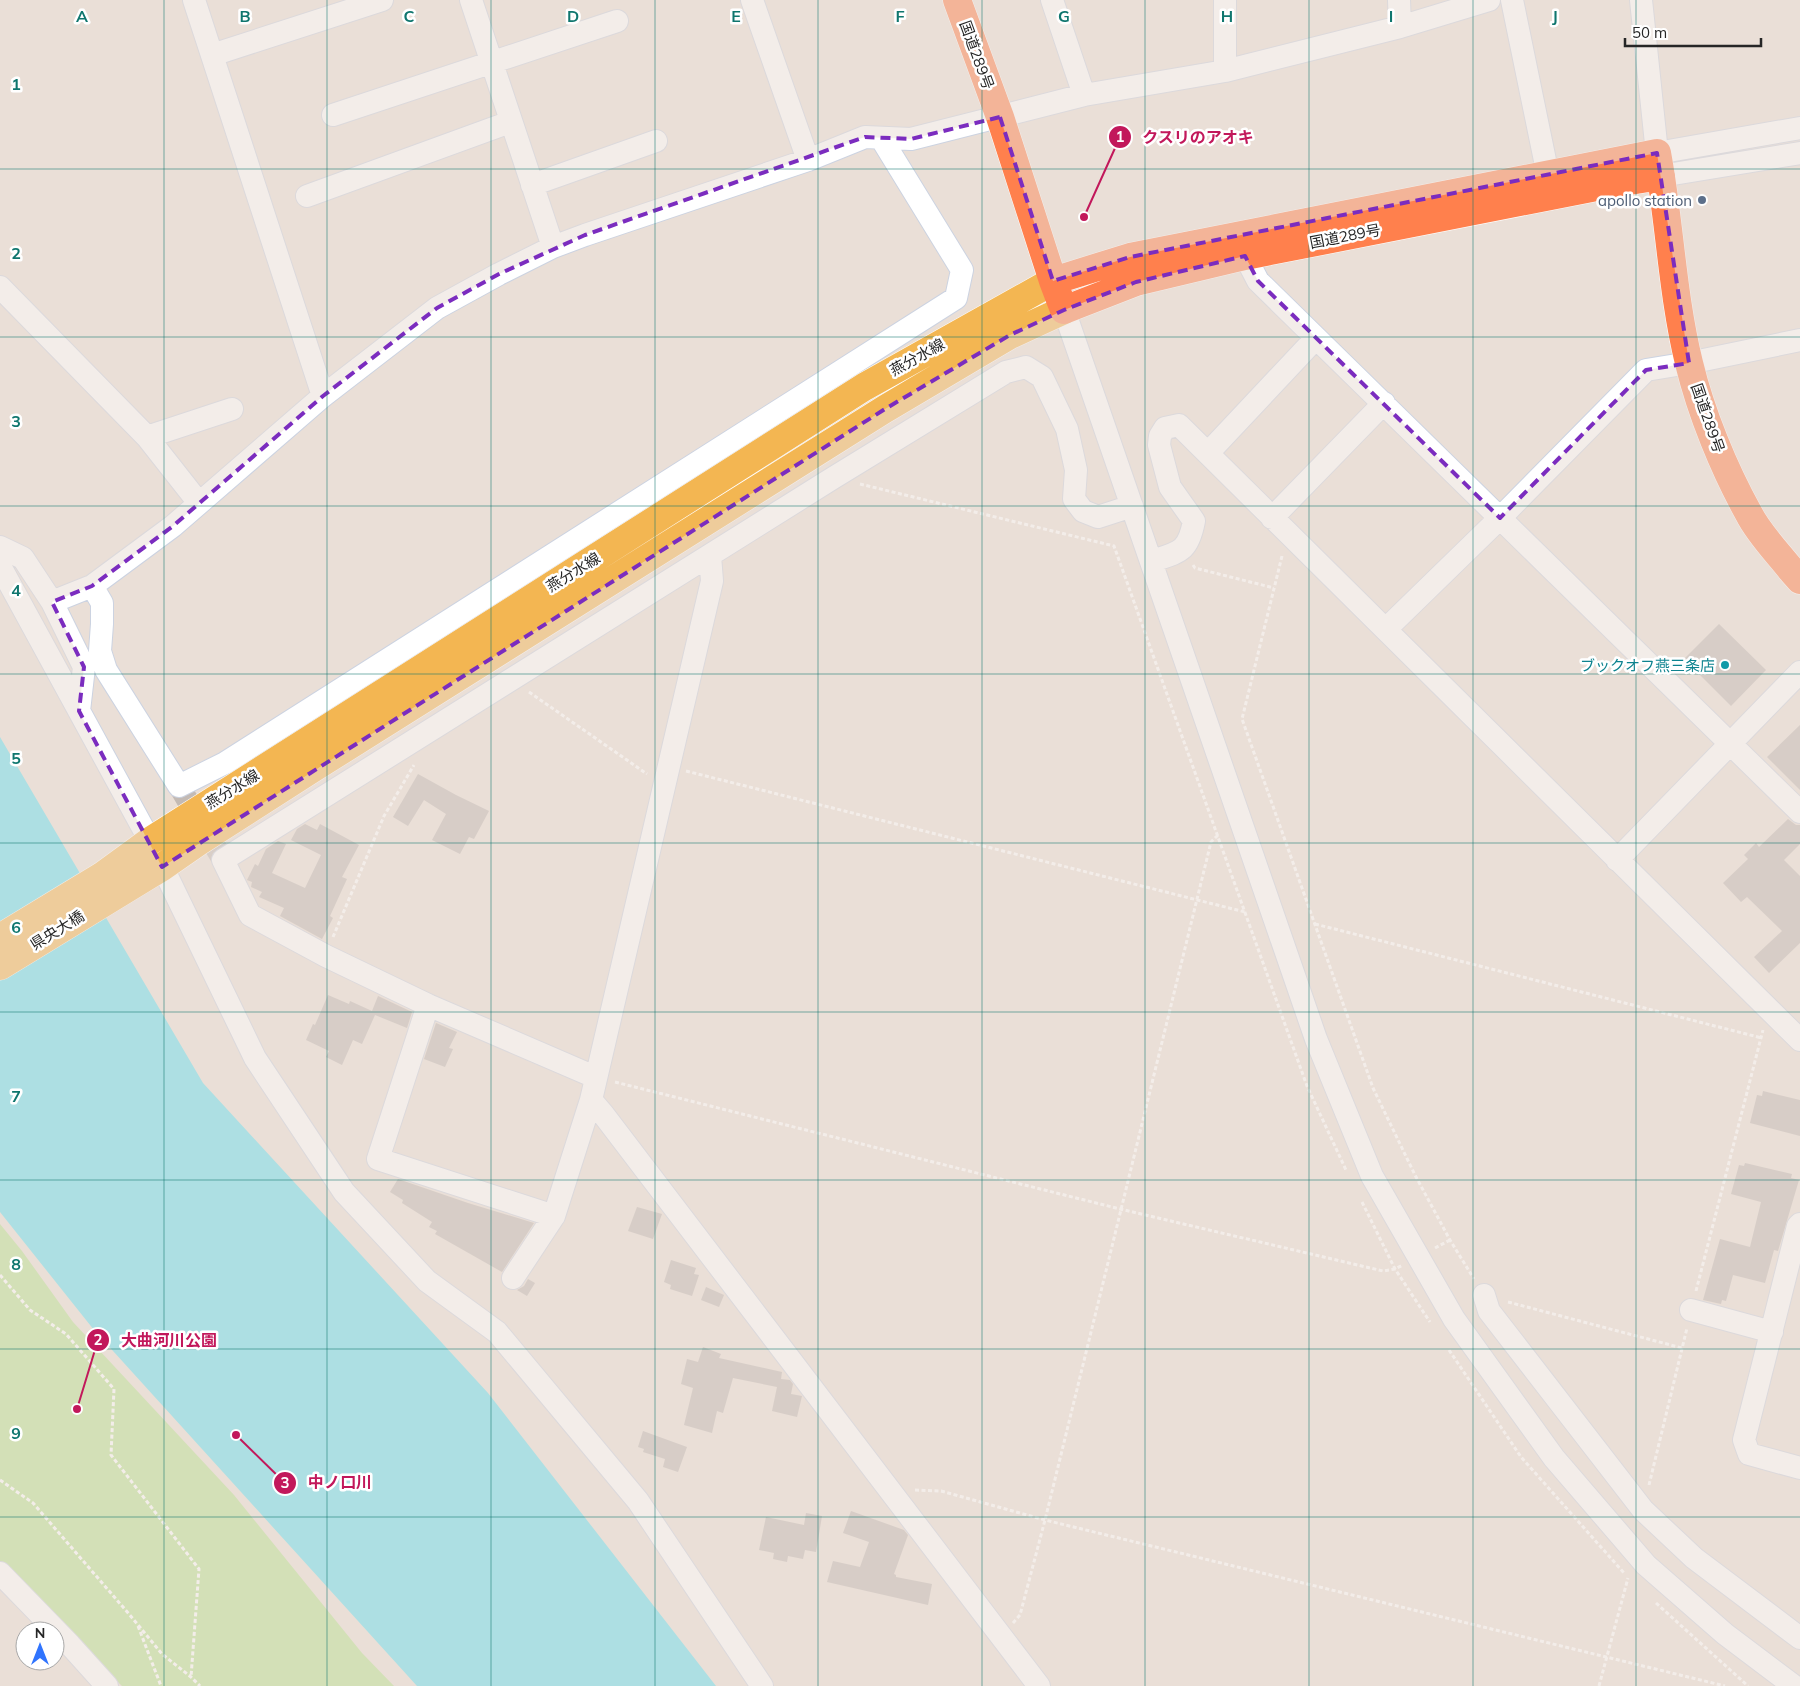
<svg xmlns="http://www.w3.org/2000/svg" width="1800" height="1686" font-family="Mulish,'Noto Sans JP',sans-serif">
<rect width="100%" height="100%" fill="#eadfd7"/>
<path fill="#b9e391" d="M 0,1224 L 22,1251 L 73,1322 L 234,1495 L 362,1653 L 394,1686 L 122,1686 L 0,1567 Z"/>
<path fill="#65e0f1" d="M 0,737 L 203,1083 L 488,1393 L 716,1686 L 417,1686 L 94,1330 L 0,1212 Z"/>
<path fill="#c1b9b4" d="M 1719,624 L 1766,670 L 1731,706 L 1684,659 Z
M 1800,725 L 1800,790 L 1767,757 Z
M 418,774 L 456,795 L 489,811 L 474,839 L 469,837 L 460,854 L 432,840 L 446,814 L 424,800 L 408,826 L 393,817 Z
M 1788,819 L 1796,825 L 1800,825 L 1800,844 L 1784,860 L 1800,876 L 1800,943 L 1769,973 L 1754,957 L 1782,931 L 1747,897 L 1741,902 L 1723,883 L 1748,859 L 1744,855 L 1756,843 L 1759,847 Z
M 305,824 L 317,830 L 320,824 L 359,845 L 342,877 L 347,879 L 330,916 L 333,918 L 322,939 L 280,916 L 284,908 L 259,897 L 262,892 L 251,887 L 252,882 L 247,880 L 255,864 L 258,866 L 266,849 L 278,841 L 286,844 L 272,873 L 305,888 L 321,855 L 291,840 L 297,829 Z
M 328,995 L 349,1004 L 350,1001 L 372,1011 L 378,996 L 412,1012 L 407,1028 L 375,1015 L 362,1044 L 353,1040 L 342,1065 L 326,1057 L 329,1051 L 306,1040 L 313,1024 L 315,1025 Z
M 436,1023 L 457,1032 L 449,1048 L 453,1049 L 445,1067 L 424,1059 Z
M 1763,1091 L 1800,1100 L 1800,1136 L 1750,1123 L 1757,1095 L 1762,1096 Z
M 1745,1163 L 1792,1174 L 1791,1178 L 1799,1180 L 1778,1251 L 1774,1250 L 1765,1283 L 1733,1275 L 1726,1301 L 1722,1300 L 1721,1304 L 1703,1300 L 1720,1239 L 1750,1247 L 1761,1202 L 1731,1194 L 1739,1165 L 1744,1166 Z
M 398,1179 L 468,1203 L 534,1223 L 502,1272 L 435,1234 L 437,1231 L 429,1227 L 432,1222 L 402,1203 L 403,1200 L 390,1192 Z
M 637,1207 L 662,1214 L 653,1239 L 628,1231 Z
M 671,1260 L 696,1268 L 694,1274 L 699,1275 L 692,1296 L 670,1289 L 671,1285 L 664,1282 Z
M 528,1279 L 535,1283 L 527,1296 L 517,1290 L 524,1286 Z
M 706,1287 L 724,1295 L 719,1307 L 701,1300 Z
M 703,1347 L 721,1354 L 719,1358 L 782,1372 L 781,1379 L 790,1380 L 793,1384 L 791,1394 L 802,1396 L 797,1417 L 772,1411 L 777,1387 L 733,1378 L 723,1413 L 717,1411 L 712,1433 L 684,1425 L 693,1388 L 681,1384 L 687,1359 L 698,1362 Z
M 643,1431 L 687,1447 L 678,1472 L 663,1467 L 665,1459 L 643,1452 L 644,1449 L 638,1447 Z
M 851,1511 L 904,1530 L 908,1535 L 894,1574 L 896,1575 L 896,1577 L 932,1584 L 928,1605 L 827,1582 L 833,1561 L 860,1567 L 869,1542 L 843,1533 Z
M 806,1513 L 822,1516 L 816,1552 L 805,1550 L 803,1559 L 788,1556 L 787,1562 L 773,1559 L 774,1553 L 759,1550 L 766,1517 L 804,1525 Z"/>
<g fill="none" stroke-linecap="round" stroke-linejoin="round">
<path stroke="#c3bab4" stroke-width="22" stroke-dasharray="22 11" stroke-linecap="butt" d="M 179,786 L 223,860"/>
<g stroke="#ccd3e1" stroke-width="24">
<path id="minor" d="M 194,0 L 323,396
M 471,0 L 553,247
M 752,0 L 808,160
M 1052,0 L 1084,95
M 1399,0 L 1400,27
M 1512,0 L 1548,175
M 1641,0 L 1657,153 L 1800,128
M 212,55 L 382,0
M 1225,71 L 1225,0
M 333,115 L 617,21
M 1661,176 L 1800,153
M 532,185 L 656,141
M 307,196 L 510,122
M 1245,256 L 1258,281 L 1800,812
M 0,287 L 147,437 L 232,409
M 1064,310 L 1316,1039 L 1372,1176 L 1454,1319 L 1554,1458 L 1646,1565 L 1725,1634 L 1794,1686
M 147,437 L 199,503
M 1208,453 L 1316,338
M 1272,518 L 1384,403
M 0,547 L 23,558 L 52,602 L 84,667 L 79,711
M 1152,561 C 1180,552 1188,552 1194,521 L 1170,487 L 1159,445 L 1160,436 L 1165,428 L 1179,425 L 1800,1040
M 0,566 L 150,841 L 255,1058 L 344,1192 L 427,1281 L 497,1332 L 638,1501 L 762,1686
M 92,586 L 102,603 L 102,624 L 100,651 L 106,670 L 179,786 L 225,763 L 956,298 L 962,270 L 881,138
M 52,602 L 92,586 L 173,526 L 323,396 L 437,308 L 499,274 L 553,247 L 585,235 L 808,160 L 865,137 L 911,139 L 1084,95 L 1225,71 L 1400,27 L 1489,0
M 1386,629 L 1500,518 L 1646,370 L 1689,363 L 1800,340
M 1617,860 L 1800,672
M 428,1005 L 378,1159 L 554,1216
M 595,1077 L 428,1005 L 326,956 L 250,915 L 223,860 L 833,478 L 1006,372 L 1026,367 L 1042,377 L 1067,429 L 1076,470 L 1074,499 L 1083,511 L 1098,517 L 1132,506
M 591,1100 L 603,1114 L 1039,1686
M 1800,1224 L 1798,1226 L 1744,1440 L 1749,1454 L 1800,1468
M 513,1278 L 554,1216 L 591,1100 L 712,581 L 710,556
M 1484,1295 L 1489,1311 L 1643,1510 L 1694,1558 L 1800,1638
M 1691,1310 L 1772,1332
M 0,1573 L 70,1645 L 107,1686"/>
</g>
<g stroke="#fff" stroke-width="29">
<path id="major" d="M 0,938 L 102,876 L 150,841 L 864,387 L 1053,281
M 0,966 L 162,867 L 198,842 L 315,767 L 885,409 L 1010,335 L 1064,310"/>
</g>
<g stroke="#fff" stroke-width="29">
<path id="highway" d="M 957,0 L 1000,117 L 1053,281 L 1064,310 L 1136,282 L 1245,256 L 1617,183 L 1661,176
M 1053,281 L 1130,257 L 1657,153 C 1670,223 1672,294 1689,363 C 1701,413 1724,469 1749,514 C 1759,534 1778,553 1792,571 L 1800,580"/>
</g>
<path stroke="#fff" stroke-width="3" stroke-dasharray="4 2.5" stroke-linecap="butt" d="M 860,484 L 1114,546 L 1307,1086 L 1346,1170
M 1282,556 L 1242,719 L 1373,1088 L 1415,1175 L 1450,1240 L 1474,1279
M 1193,565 L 1195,568 L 1274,588
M 529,692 L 647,774
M 686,771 L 1245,912
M 1315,924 L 1762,1038
M 333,937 L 384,816 L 414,765
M 615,1082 L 1120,1209 L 1383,1271 L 1395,1269 L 1403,1265
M 1362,1202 L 1395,1269 L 1430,1322
M 1435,1248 L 1450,1240
M 0,1275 L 30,1310 L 66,1334 L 114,1389 L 111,1455 L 199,1569 L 191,1677
M 1696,1291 L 1763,1030
M 1508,1302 L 1682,1348
M 1449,1350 L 1521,1457 L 1624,1573
M 0,1480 L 33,1503 L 129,1614 L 162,1654 L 191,1677 L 200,1686
M 1649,1485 L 1687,1328
M 915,1490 L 941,1491 L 1045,1520 L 1725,1686
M 1656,1603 L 1748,1686
M 1013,1623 L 1020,1615 L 1045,1520 L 1211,842 L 1218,835
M 138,1626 L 161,1686
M 1599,1686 L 1628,1578"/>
<use href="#minor" stroke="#fff" stroke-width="22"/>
<use href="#major" stroke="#f3b652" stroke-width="28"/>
<use href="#highway" stroke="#ff804d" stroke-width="28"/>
</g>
<path d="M0 0H1800V1686H0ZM 1000,117 L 1053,281 L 1130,257 L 1657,153 L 1689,363 L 1646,370 L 1500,518 L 1258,281 L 1245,256 L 1136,282 L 1064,310 L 1010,335 L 885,409 L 162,867 L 79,711 L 84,667 L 52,602 L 92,586 L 173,526 L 323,396 L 437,308 L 499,274 L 585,235 L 865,137 L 911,139 Z" fill="#eadfd7" fill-opacity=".55" fill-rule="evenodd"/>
<path fill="none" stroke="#7b2cbf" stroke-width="4" stroke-dasharray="10 6" stroke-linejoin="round" d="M 1000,117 L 1053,281 L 1130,257 L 1657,153 L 1689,363 L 1646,370 L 1500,518 L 1258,281 L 1245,256 L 1136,282 L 1064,310 L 1010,335 L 885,409 L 162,867 L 79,711 L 84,667 L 52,602 L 92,586 L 173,526 L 323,396 L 437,308 L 499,274 L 585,235 L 865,137 L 911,139 Z"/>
<path fill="none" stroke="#0f766e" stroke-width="1" stroke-opacity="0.55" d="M 164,0 L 164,1686M 327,0 L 327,1686M 491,0 L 491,1686M 655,0 L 655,1686M 818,0 L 818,1686M 982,0 L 982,1686M 1145,0 L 1145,1686M 1309,0 L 1309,1686M 1473,0 L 1473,1686M 1636,0 L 1636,1686M 0,169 L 1800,169M 0,337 L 1800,337M 0,506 L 1800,506M 0,674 L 1800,674M 0,843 L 1800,843M 0,1012 L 1800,1012M 0,1180 L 1800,1180M 0,1349 L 1800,1349M 0,1517 L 1800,1517"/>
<circle fill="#5c6f8a" stroke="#fff" stroke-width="2" cx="1702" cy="200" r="5"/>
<circle fill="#0f9aa8" stroke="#fff" stroke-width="2" cx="1725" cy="665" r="5"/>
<g text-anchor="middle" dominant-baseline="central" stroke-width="5" stroke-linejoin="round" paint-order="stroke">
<g font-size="15" fill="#262626" stroke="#fff">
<text transform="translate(977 55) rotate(70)">国道289号</text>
<text transform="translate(1345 236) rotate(-11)">国道289号</text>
<text transform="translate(917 357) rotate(-29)">燕分水線</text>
<text transform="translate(1708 418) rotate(71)">国道289号</text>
<text transform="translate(573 572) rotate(-32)">燕分水線</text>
<text transform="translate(232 789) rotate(-32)">燕分水線</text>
<text transform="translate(57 930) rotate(-32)">県央大橋</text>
</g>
<g font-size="15" fill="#4e5e75" stroke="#fff" text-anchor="end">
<text x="1692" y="200">apollo station</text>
</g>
<g font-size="15" fill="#0d838f" stroke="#fff" text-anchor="end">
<text x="1715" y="665">ブックオフ燕三条店</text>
</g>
</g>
<g font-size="16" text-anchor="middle" font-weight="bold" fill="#0f766e" stroke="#fff" stroke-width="5" stroke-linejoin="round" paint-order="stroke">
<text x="82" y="22">A</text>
<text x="245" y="22">B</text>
<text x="409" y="22">C</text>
<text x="573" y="22">D</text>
<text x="736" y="22">E</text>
<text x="900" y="22">F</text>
<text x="1064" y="22">G</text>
<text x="1227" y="22">H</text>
<text x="1391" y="22">I</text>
<text x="1555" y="22">J</text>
<text x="16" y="90">1</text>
<text x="16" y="259">2</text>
<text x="16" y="427">3</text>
<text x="16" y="596">4</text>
<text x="16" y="764">5</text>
<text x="16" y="933">6</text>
<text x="16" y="1102">7</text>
<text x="16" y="1270">8</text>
<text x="16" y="1439">9</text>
</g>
<path fill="none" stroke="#c2185b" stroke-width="2" d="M1084 217L1120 137M77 1409L98 1340M236 1435L285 1483"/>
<g fill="#c2185b" stroke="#fff" stroke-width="2">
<circle cx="1084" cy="217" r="5"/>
<circle cx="77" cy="1409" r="5"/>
<circle cx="236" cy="1435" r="5"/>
<circle cx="1120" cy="137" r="12"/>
<circle cx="98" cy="1340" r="12"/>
<circle cx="285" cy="1483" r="12"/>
</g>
<g font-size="15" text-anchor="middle" font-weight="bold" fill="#fff">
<text x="1120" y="142">1</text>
<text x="98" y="1345">2</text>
<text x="285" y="1488">3</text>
</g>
<g font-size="16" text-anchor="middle" font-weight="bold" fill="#c2185b" stroke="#fff" stroke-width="5" stroke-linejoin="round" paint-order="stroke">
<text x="1198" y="143">クスリのアオキ</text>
<text x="169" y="1346">大曲河川公園</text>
<text x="340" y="1488">中ノ口川</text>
</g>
<g transform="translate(40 1646)"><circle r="24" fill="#ffffff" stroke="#a8a8a8"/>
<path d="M0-4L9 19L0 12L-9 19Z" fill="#3074fe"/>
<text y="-8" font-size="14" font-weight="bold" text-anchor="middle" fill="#262626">N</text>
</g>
<path d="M1625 38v8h136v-8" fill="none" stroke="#262626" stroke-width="2.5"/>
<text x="1632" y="38" font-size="15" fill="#262626" stroke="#ffffff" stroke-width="4" paint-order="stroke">50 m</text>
</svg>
